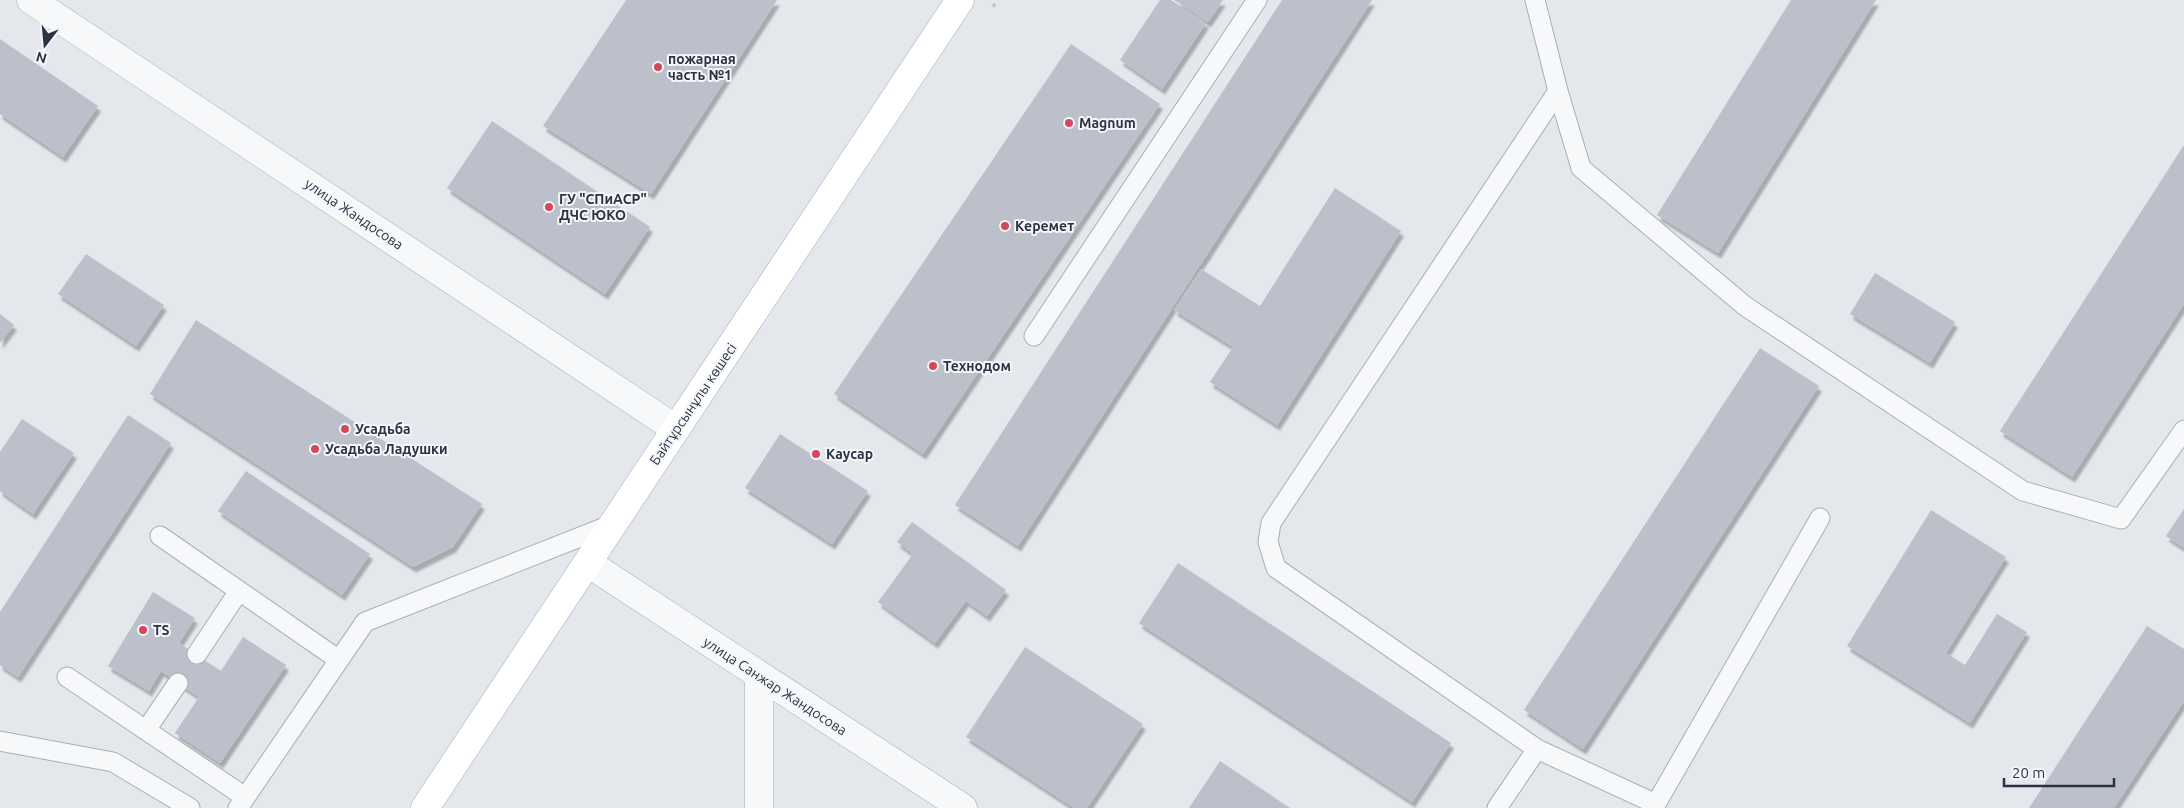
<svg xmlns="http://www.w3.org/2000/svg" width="2184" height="808" font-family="Ubuntu,sans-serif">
<defs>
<filter id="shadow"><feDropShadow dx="3" dy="5.5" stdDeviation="1" flood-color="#0004"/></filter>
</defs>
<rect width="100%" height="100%" fill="#e4e7ec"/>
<path fill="#bbc0ca" filter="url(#shadow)" d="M 626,0 L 777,0 L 651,194 L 543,126 Z
M 1160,0 L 1171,0 L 1206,23 L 1162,89 L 1120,60 Z
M 1174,0 L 1223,0 L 1208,22 Z
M 1282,0 L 1372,0 L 1018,546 L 955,505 Z
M 1791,0 L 1876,0 L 1718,253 L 1657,215 Z
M 0,39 L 98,106 L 63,157 L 0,114 Z
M 1071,44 L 1160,104 L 923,454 L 834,394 Z
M 492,121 L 650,227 L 605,294 L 447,188 Z
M 2184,145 L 2184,304 L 2072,477 L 2000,431 Z
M 1335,188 L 1401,231 L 1277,425 L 1210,382 L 1233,347 L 1174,310 L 1201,269 L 1260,306 Z
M 86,254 L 164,305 L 136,346 L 58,294 Z
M 1875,273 L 1955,322 L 1930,363 L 1850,314 Z
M 0,314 L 14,325 L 0,343 Z
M 196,320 L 482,504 L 453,547 L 413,567 L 150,394 Z
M 1760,348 L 1819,386 L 1583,749 L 1524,710 Z
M 128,415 L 171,443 L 18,677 L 0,665 L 0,612 Z
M 22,419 L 74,453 L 33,514 L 0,491 L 0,452 Z
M 780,434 L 868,491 L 832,544 L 745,488 Z
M 246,471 L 370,554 L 342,595 L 218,511 Z
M 2184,509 L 2184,548 L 2166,536 Z
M 1931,510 L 2006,557 L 1946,653 L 1965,665 L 1997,614 L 2027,632 L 1970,723 L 1847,646 Z
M 912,522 L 1006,590 L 987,616 L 966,601 L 935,643 L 878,602 L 913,554 L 897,542 Z
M 1178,563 L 1451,743 L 1412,802 L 1139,623 Z
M 153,592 L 195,618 L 179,643 L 221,671 L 243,637 L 286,665 L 220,763 L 175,733 L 199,697 L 161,671 L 149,691 L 108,666 Z
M 2147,626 L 2184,649 L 2184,701 L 2114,808 L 2029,808 Z
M 1025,647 L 1143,724 L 1087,808 L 1074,808 L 966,737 Z
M 1220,761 L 1290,808 L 1189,808 Z"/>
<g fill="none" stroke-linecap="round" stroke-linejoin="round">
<g stroke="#a9aeb7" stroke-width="21">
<path id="lane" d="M 1535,0 L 1558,91 L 1581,168 L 1745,306 L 2023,491 L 2121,519 L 2184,430
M 1034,336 L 1257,0
M 160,536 L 339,660
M 197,654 L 239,591
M 67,677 L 245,797
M 146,730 L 178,683
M 0,741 L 113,762 L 190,808
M 1537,749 L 1656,804 L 1820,518
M 238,808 L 365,622 L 613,524
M 1497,808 L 1537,749 L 1276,568 L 1268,542 L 1271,523 L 1558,91"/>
</g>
<g stroke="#a9aeb7" stroke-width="29">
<path id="street" d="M 31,0 L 676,429
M 588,563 L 963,808
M 759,808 L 759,676"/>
</g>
<g stroke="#a9aeb7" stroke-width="29">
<path id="secondary" d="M 425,808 L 960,0"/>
</g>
<path stroke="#c2c5cb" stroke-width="3" stroke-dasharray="4 4" stroke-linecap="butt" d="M 993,7 L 997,0"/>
<use href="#lane" stroke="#f7f8fa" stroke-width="19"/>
<use href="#street" stroke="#f7f8fa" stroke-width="28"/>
<use href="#secondary" stroke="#fff" stroke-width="28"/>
</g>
<g fill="#d1495b" stroke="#f4f6f9" stroke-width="2">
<circle cx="658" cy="67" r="5"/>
<circle cx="1069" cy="123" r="5"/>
<circle cx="549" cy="207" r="5"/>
<circle cx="1005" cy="226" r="5"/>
<circle cx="933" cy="366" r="5"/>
<circle cx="345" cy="429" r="5"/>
<circle cx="315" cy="449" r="5"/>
<circle cx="816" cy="454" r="5"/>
<circle cx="143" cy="630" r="5"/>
</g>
<g text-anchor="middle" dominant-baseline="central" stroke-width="4" stroke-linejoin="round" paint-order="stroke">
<g font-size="14" font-weight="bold" fill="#2b3445" stroke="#f4f6f9" text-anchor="start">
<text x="668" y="59">пожарная<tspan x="668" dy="16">часть №1</tspan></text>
<text x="1079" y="123">Magnum</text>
<text x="559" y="199">ГУ "СПиАСР"<tspan x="559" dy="16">ДЧС ЮКО</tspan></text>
<text x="1015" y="226">Керемет</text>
<text x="943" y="366">Технодом</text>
<text x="355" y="429">Усадьба</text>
<text x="325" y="449">Усадьба Ладушки</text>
<text x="826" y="454">Каусар</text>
<text x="153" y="630">TS</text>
</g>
<g font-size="14" fill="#2b3445" stroke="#f4f6f9">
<text transform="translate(354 214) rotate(34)">улица Жандосова</text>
<text transform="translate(693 404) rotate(-56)">Байтұрсынұлы көшесі</text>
<text transform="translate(775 686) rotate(33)">улица Санжар Жандосова</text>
</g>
</g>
<g transform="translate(45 45) rotate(196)" stroke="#f4f6f9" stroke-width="4" paint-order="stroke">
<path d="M0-4L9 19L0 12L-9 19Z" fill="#2b3445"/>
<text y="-8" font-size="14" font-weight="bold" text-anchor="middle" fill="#2b3445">N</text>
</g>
<path d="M2004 778v8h110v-8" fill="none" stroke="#2b3445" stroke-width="2.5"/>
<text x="2012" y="778" font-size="15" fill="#2b3445" stroke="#f4f6f9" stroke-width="4" paint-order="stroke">20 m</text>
</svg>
